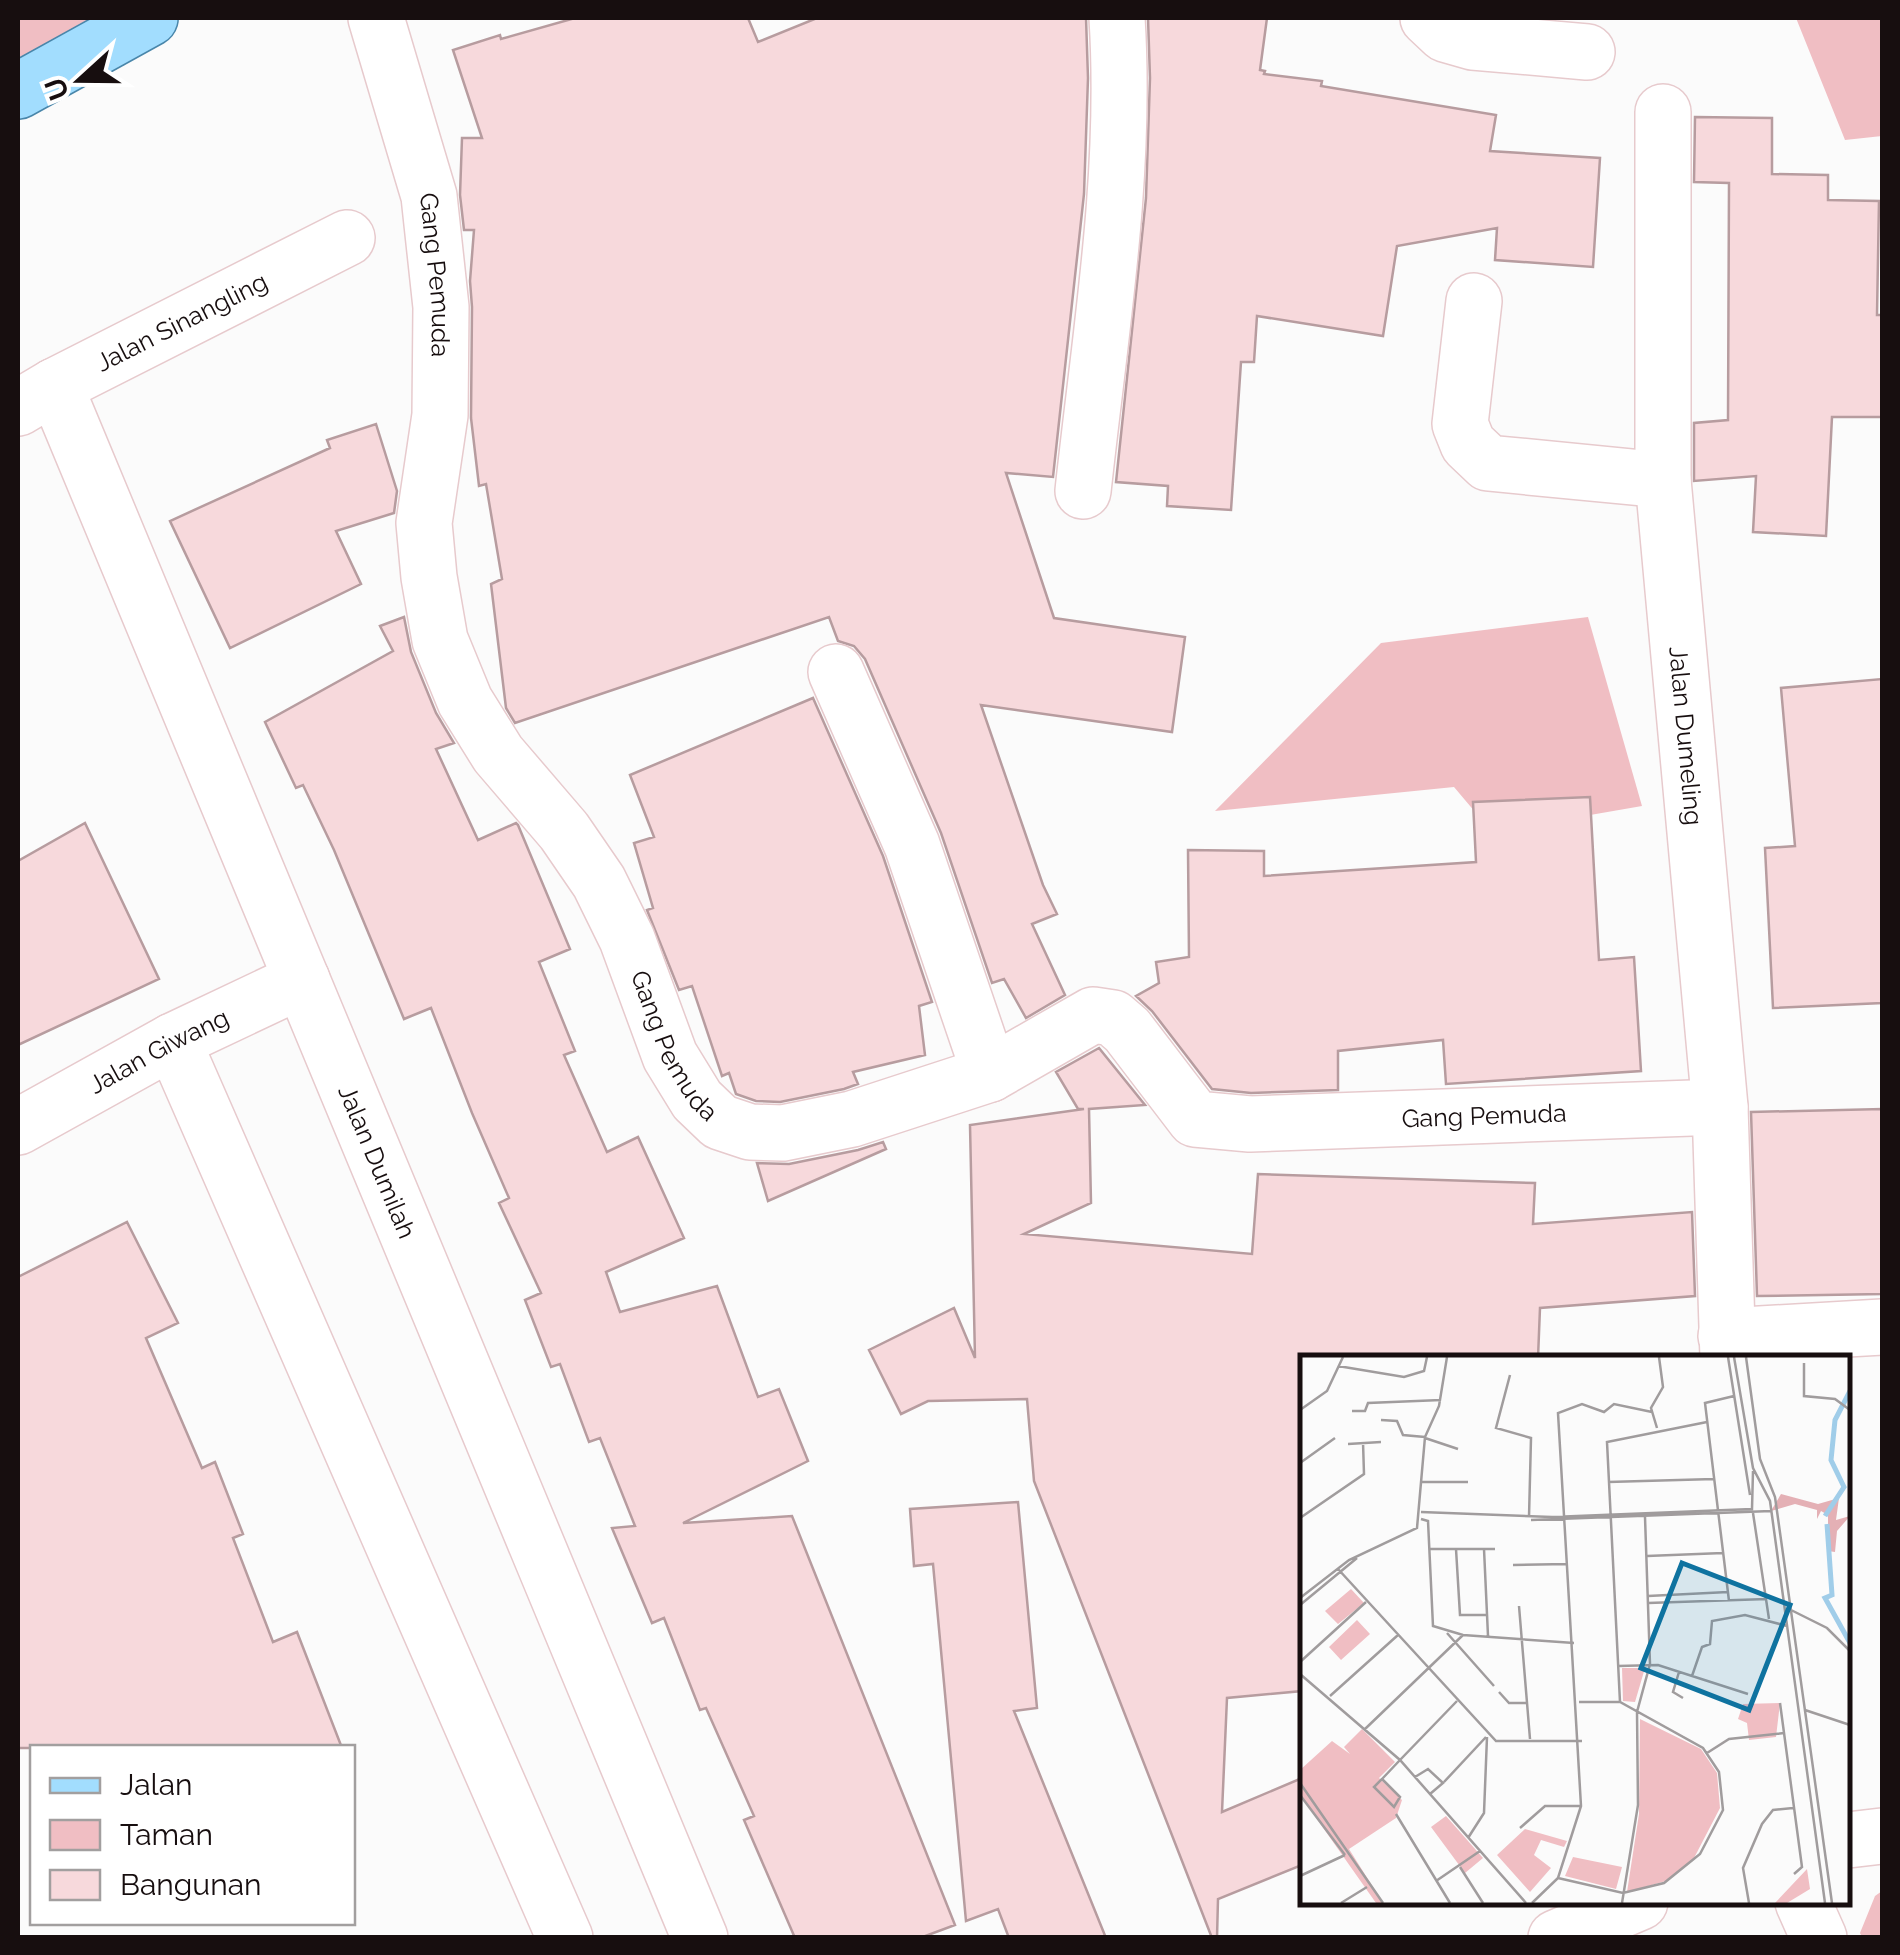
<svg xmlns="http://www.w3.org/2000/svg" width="1900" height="1955" font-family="Raleway,sans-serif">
<rect width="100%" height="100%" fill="#fbfbfb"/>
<path fill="#f0bec3" d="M 18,18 L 150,18 L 18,91 Z
M 1796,18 L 1882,18 L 1882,136 L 1845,140 Z
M 1588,617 L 1642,806 L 1492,832 L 1454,787 L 1215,811 L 1381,643 Z
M 1882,1891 L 1882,1937 L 1862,1937 L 1860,1933 L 1875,1896 Z"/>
<path fill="#f7d9dc" stroke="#b79c9f" stroke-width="2.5" d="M 575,18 L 748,18 L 758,42 L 817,18 L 1086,18 L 1088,78 L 1084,194 L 1053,477 L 1006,473 L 1054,618 L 1185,637 L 1172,732 L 981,705 L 1043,885 L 1057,914 L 1032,924 L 1065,995 L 1026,1018 L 1004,979 L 992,983 L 941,833 L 865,659 L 854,646 L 838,641 L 829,617 L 515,723 L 506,708 L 491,584 L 502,579 L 486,484 L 479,486 L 471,418 L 472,307 L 470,281 L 474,230 L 464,230 L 460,195 L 462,138 L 482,138 L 453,50 L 500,35 L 501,39 Z
M 1148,18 L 1267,18 L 1260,70 L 1265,71 L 1264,74 L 1322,81 L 1321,86 L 1496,115 L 1490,151 L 1600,158 L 1593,267 L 1495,260 L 1497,228 L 1397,246 L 1383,336 L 1257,316 L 1254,362 L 1241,362 L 1231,510 L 1167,506 L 1168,486 L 1116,482 L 1146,198 L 1150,78 Z
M 1695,117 L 1772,118 L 1772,174 L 1828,175 L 1828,200 L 1879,201 L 1877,315 L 1882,315 L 1882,417 L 1832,417 L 1826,536 L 1753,532 L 1756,476 L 1694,481 L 1694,423 L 1728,420 L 1729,183 L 1694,182 Z
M 376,424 L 397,491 L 394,513 L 336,531 L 361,584 L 230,648 L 170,521 L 330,448 L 327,440 Z
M 404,617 L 411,652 L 436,713 L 454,743 L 436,749 L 478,840 L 516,823 L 518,825 L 570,949 L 539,962 L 575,1051 L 564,1055 L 607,1152 L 638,1137 L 684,1238 L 606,1272 L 620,1312 L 717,1286 L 758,1397 L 779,1389 L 808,1461 L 683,1523 L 792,1516 L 955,1925 L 920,1938 L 795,1938 L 744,1820 L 754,1816 L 706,1708 L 700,1710 L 664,1618 L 652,1623 L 612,1528 L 635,1526 L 600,1438 L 589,1442 L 560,1364 L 551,1367 L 525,1300 L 541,1293 L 499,1203 L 509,1198 L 472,1113 L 431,1008 L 404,1019 L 334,850 L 303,785 L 296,788 L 265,722 L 393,651 L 380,626 Z
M 1882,679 L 1882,1003 L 1773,1008 L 1765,848 L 1795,846 L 1781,688 Z
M 813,698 L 883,856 L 932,1002 L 919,1006 L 925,1055 L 853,1072 L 858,1084 L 844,1089 L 780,1102 L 756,1101 L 736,1094 L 729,1073 L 722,1076 L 692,986 L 679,990 L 647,910 L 653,908 L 634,843 L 654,837 L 630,775 Z
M 1590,797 L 1599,960 L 1634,957 L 1641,1071 L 1446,1084 L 1443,1040 L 1338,1051 L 1338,1090 L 1251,1093 L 1212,1089 L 1152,1011 L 1136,996 L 1159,983 L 1156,962 L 1189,957 L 1188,850 L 1264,851 L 1264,876 L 1476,862 L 1473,802 Z
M 85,823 L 159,979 L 18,1045 L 18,861 Z
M 1099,1048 L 1145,1105 L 1089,1109 L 1091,1203 L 1024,1234 L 1252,1254 L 1258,1174 L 1535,1183 L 1533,1224 L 1692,1212 L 1695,1296 L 1540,1308 L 1538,1358 L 1302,1358 L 1302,1691 L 1227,1698 L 1222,1812 L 1302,1778 L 1302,1865 L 1218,1899 L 1217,1938 L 1212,1938 L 1034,1481 L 1027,1399 L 928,1401 L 901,1414 L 869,1350 L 954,1308 L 975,1358 L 970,1125 L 1084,1109 L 1078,1109 L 1056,1072 Z
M 1882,1109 L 1882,1294 L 1757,1296 L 1751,1112 Z
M 883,1142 L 886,1149 L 768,1201 L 757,1163 L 789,1164 L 858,1150 Z
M 127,1222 L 178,1323 L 146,1338 L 202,1468 L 215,1462 L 243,1534 L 233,1538 L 273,1642 L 297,1632 L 342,1748 L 18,1748 L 18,1277 Z
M 1018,1502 L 1037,1708 L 1014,1711 L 1106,1938 L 1009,1938 L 998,1909 L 966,1921 L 933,1564 L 914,1566 L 910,1509 Z"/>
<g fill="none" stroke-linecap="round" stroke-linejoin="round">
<g stroke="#e7cacd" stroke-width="58">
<g id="minor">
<path id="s1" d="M 376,18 L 429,196 L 441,307 L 440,415 L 424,523 L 429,577 L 440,640 L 465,701 L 498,754 L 564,831 L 599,882 L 627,939 L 670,1056 L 697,1100 L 720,1122 L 750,1132 L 783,1133 L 852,1119 L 990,1074 L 1093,1015 L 1113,1018 L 1127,1030 L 1195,1119 L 1250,1124 L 1720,1107"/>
<path d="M 1428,18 L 1445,34 L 1473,42 L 1587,52"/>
<path id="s2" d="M 1663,112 L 1663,480 L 1720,1107 L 1728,1358"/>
<path d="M 1474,301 L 1460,424 L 1468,444 L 1488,463 L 1663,480"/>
<path id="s3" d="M 55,386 L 700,1938"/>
<path id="s4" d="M 18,408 L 55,386 L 347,238"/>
<path d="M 1083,491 C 1100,334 1127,176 1117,18"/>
<path d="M 836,672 L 912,845 L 990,1074"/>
<path d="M 173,1041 L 565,1938"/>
<path id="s5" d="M 18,1127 L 173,1041 L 302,980"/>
<path d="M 1726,1336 L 1882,1327"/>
<path d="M 1848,1840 L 1882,1836"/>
<path d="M 1803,1902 L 1819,1938"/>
<path d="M 1556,1938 L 1640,1902"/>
</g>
</g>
<g stroke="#4986aa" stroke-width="58">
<path id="major" d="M 18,91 L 150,18"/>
</g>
<use href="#minor" stroke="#fff" stroke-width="55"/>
<use href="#major" stroke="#a2ddfe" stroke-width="55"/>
</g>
<g text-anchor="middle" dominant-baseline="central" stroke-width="8" stroke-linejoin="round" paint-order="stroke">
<g font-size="25" fill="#170e0f" stroke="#fff">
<text stroke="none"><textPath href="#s1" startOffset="265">Gang Pemuda</textPath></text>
<text stroke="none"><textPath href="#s4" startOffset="185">Jalan Sinangling</textPath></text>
<text stroke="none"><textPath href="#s2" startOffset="625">Jalan Dumeling</textPath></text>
<text stroke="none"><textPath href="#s1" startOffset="1105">Gang Pemuda</textPath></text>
<text stroke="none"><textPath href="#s5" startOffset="160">Jalan Giwang</textPath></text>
<text stroke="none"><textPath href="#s1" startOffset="2035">Gang Pemuda</textPath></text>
<text stroke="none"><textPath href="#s3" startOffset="840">Jalan Dumilah</textPath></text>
</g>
</g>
<g transform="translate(1300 1355)">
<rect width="550" height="550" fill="#fbfbfb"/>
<path d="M 51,234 L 64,248 L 38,269 L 25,256 ZM 57,265 L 70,279 L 41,305 L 29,292 ZM 345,313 L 335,347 L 323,346 L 322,313 ZM 480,348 L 476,382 L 449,385 L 447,368 L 438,364 L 443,349 ZM 340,364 L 401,394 L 417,418 L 420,453 L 394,503 L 366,526 L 327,537 L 339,459 ZM 62,374 L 95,407 L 79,423 L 102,445 L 96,463 L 49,494 L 83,548 L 76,548 L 0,440 L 0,415 L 32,386 L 50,399 L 44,392 ZM 146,461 L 183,503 L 165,518 L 131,472 ZM 225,474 L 267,486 L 264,492 L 241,485 L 234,500 L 251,513 L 230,537 L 197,500 ZM 273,502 L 322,512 L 316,534 L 265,521 ZM 507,514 L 510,534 L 487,548 L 475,548 Z" fill="#f0bec3"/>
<path d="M 481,139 L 518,149 L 539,143 L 536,165 L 550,161 L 537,176 L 535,197 L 528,196 L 528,160 L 521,156 L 517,164 L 517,155 L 495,149 L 471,156 Z" fill="#e4b0b5"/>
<path fill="none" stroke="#a0cde9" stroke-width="5" d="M 525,161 L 544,132 L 531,105 L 535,65 L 550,36M 527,169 L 532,240 L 525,243 L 550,288"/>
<path fill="none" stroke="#a09c9d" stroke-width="2.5" d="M 428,2 L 450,140M 434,2 L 453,113 L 470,146 L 525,548M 446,2 L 460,104 L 475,142 L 532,548M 504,8 L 504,41 L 535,44 L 550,55M 38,11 L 104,22 L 124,16 L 127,2M 210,20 L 196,73 L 231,83 L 229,162M 0,55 L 27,36 L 43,2M 52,56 L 65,56 L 68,48 L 141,45M 81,65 L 97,66 L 103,80 L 125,82M 357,73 L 351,53 L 363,32 L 359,2M 125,83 L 158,94M 48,89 L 81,87M 0,108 L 35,83M 122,127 L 168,127M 308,127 L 414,124M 121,157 L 252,162 L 452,154 L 453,116M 453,158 L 469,264M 0,163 L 64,119 L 63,87M 121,164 L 128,166 L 133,271 L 163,280 L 274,288M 231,165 L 471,156M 129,194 L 195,194M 156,194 L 160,260 L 186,260M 184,194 L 188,281M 347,201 L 423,198M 213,210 L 267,209M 38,214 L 196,386 L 282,386M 348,241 L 428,237M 0,243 L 49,205 L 117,173 L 125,82 L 139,51 L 147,2M 429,246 L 405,48 L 434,41M 348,248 L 467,244M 0,250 L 57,203M 219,251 L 230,384M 491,255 L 527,273 L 550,296M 147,278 L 194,331M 0,307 L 66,247M 318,311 L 358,310 L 448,339M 379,317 L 373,337 L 383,343M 0,319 L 100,405 L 226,548M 392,321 L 402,292 L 410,289 L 412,266 L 445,260 L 487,271M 199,337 L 209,348 L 228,348M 30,341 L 98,280M 320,347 L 307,87 L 407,67M 480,348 L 502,512 L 494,519M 505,355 L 550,370M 65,374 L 163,280M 407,398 L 429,384 L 484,378M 115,422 L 128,414 L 143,428 L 130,439M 82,424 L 100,442 L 94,452 L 74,432 L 82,424 L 100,405 L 157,346M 144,427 L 186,382M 0,428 L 83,548M 0,440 L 45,500M 96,459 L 150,548M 220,473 L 245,451 L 281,451M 168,483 L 184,458 L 187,382M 160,512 L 183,548M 0,521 L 45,500M 258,523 L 323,538 L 364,528 L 400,499 L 423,455 L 419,417 L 403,393 L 320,347 L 279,347M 136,526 L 180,496M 41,548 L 67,532M 232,548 L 258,523 L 281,451 L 258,58 L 282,49 L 304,57 L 314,49 L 352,57M 322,548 L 338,450 L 337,357 L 350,309 L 345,162M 449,548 L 443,513 L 462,469 L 473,455 L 493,453"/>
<path fill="#0f73a0" fill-opacity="0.15" stroke="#0f73a0" stroke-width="5" d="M 382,208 L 490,250 L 449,355 L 341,313 Z"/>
<rect width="550" height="550" fill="none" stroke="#170e0f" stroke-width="5"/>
</g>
<rect width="1900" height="1955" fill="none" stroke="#170e0f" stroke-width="40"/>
<rect x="30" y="1745" width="325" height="180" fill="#ffffff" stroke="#a29f9f" stroke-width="2.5"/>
<rect x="50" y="1778" width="50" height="15" fill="#a2ddfe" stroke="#a29f9f" stroke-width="2.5"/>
<text x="120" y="1795" font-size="30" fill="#170e0f">Jalan</text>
<rect x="50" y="1820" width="50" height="30" fill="#f0bec3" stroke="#a29f9f" stroke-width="2.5"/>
<text x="120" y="1845" font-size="30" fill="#170e0f">Taman</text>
<rect x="50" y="1870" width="50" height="30" fill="#f7d9dc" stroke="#a29f9f" stroke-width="2.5"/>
<text x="120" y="1895" font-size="30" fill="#170e0f">Bangunan</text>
<g transform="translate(80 80) rotate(249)" stroke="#ffffff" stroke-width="8" paint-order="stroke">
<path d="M0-8L18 38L0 25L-18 38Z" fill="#170e0f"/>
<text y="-15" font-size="28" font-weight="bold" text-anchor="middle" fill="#170e0f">U</text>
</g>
</svg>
